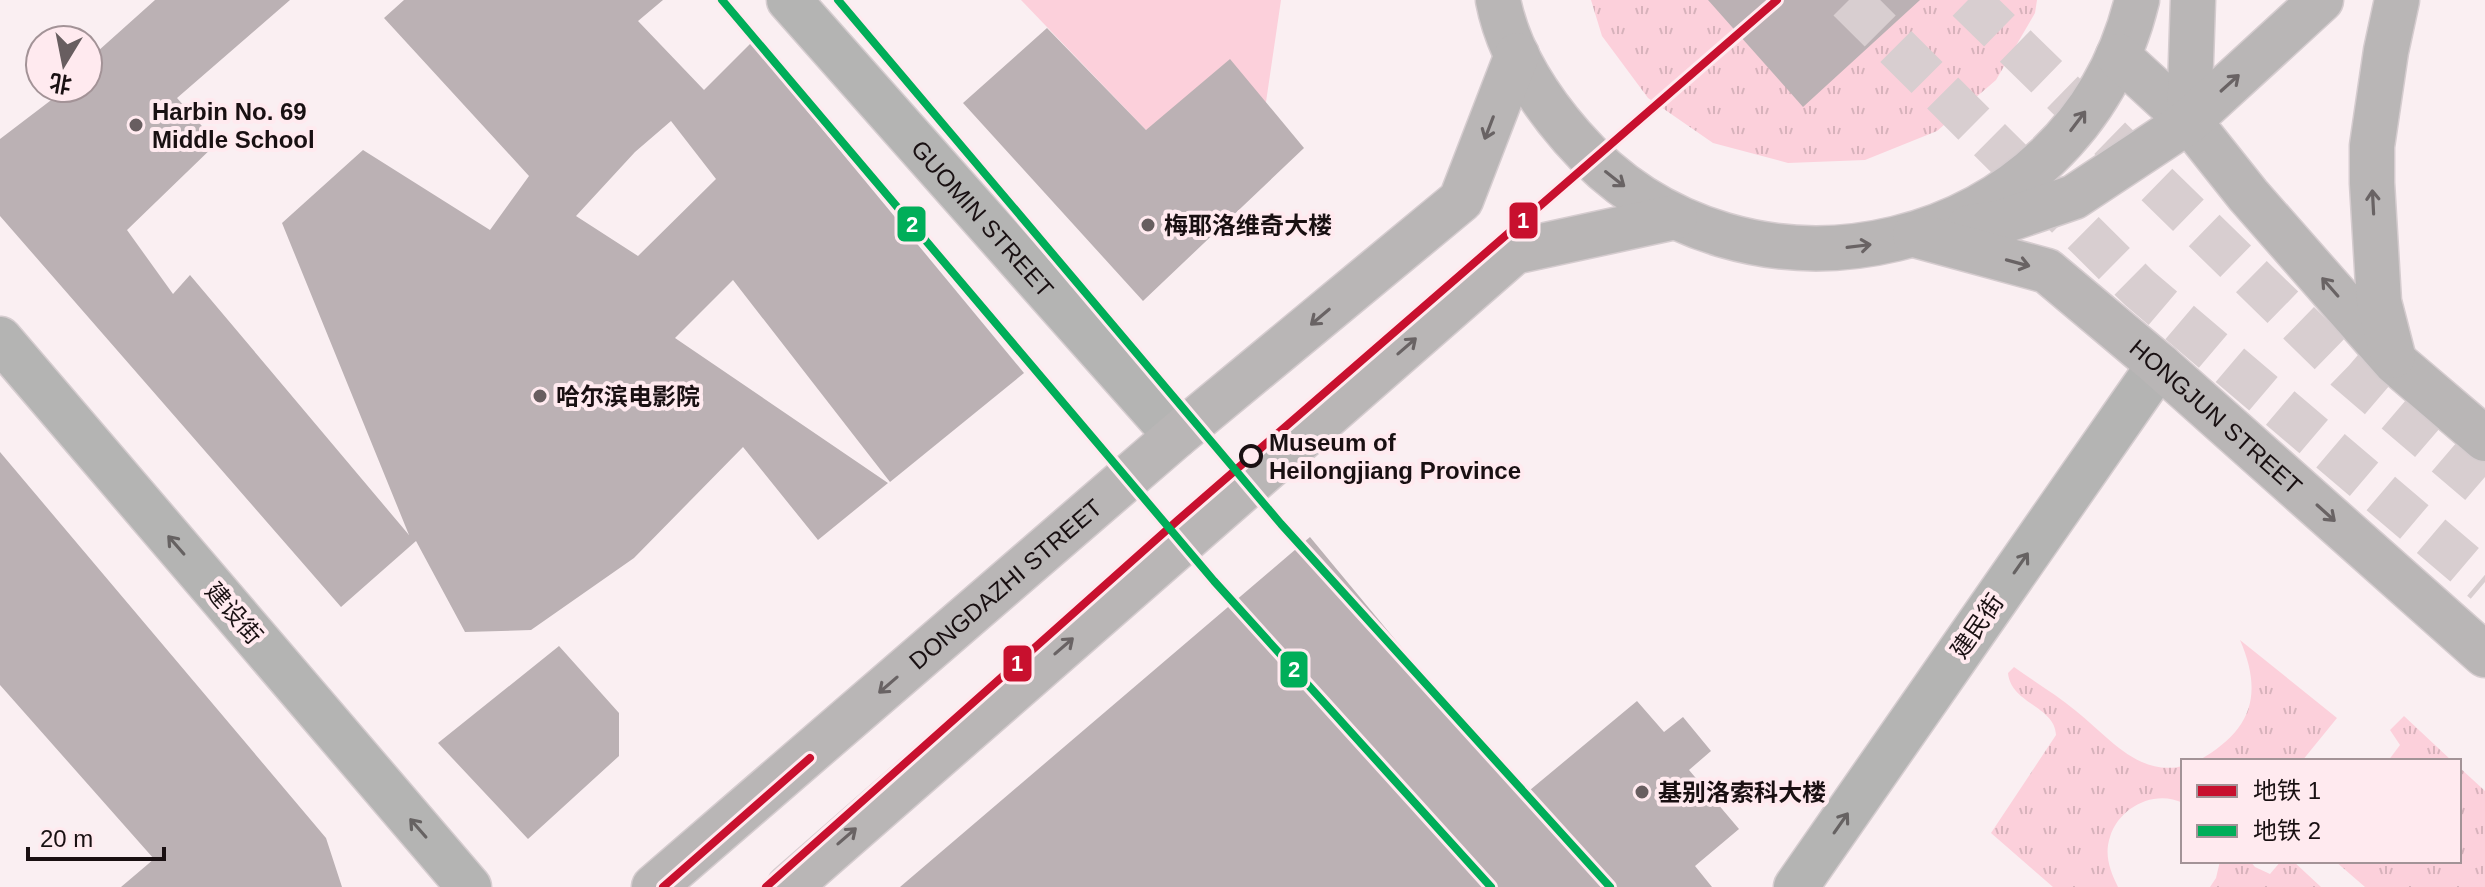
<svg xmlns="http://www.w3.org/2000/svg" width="2485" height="887" font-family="Helvetica,'Noto Sans SC',sans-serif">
<defs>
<pattern id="grass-tufts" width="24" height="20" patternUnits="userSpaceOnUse" patternTransform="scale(2)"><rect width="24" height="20" fill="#fcd0db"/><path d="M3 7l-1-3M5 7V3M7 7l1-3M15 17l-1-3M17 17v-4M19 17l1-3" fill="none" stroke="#d7b2bb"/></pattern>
</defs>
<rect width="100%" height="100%" fill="#faeff2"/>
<path fill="url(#grass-tufts)" d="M 1591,0 L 2037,0 L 2035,13 L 1996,80 L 1937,131 L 1865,160 L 1788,163 L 1713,143 L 1648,98 L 1602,36 Z
M 2240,640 L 2337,718 L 2302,761 L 2198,761 C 2251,731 2264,696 2240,640 Z
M 2014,667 C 2035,682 2057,695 2076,711 C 2108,736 2138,777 2183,766 L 2183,803 C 2155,789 2119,807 2110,837 C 2104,855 2110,871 2118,887 L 2053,887 L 1991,833 L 2056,735 C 2055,706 2011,704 2008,673 Z
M 2404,716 L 2452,761 L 2388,761 L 2400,745 L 2390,730 Z
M 2459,767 L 2485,791 L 2485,887 L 2365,887 L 2335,861 L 2459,861 Z
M 2220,861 L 2250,861 L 2255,867 L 2270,874 L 2281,861 L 2293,861 L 2321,887 L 2210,887 L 2216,878 Z"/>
<path fill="#fcd0db" d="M 1021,0 L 1281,0 L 1266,102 L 1146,130 Z"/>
<path fill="#bbb1b4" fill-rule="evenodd" d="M 155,0 L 290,0 L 177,98 L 217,143 L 127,230 L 173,294 L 190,275 L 409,535 L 282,223 L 363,150 L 490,230 L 529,176 L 384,18 L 404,0 L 663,0 L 638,21 L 704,90 L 751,43 L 1024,373 L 890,482 L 733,280 L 675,338 L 888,483 L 818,540 L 743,447 L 634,558 L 531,630 L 465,632 L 416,541 L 341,607 L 0,216 L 0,139 L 67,88 L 88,88 L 88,60 ZM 671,121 L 716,179 L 638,256 L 576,216 L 635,152 Z
M 1708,0 L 1920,0 L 1803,107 Z
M 1047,28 L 1146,130 L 1230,59 L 1304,148 L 1143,301 L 963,103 Z
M 0,452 L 326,838 L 342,887 L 121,887 L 154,859 L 0,685 Z
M 1310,537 L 1524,795 L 1637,701 L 1664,732 L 1683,717 L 1711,751 L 1689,770 L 1739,829 L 1695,866 L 1712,887 L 900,887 Z
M 559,646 L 619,713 L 619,756 L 528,839 L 438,743 Z"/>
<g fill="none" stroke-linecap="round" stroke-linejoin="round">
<path stroke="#d8ced0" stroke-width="44" stroke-dasharray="44 22" stroke-linecap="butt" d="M 1849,0 L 2139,288 L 2485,582
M 1968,0 L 2346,369 L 2485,488"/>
<g stroke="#d5cccf" stroke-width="47">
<g id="minor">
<path id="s1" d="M 789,0 L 1176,436"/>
<path d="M 0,339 L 469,887"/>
<path d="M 1796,887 L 2159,365"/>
</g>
</g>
<g stroke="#d5cccf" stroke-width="47">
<g id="major">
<path d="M 1498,0 C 1508,52 1538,98 1572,137 C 1744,335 2075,256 2137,0"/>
<path d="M 2118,56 L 2189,121 L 2248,195 L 2395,362 L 2485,439"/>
<path d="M 2189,121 L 2193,0"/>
<path d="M 1969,227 L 1998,223 L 2074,197 L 2189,121 L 2321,0"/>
<path id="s2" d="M 1915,235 L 2047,271 L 2159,365 L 2485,655"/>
<path d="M 2393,356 L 2379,302 L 2372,183 L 2372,146 L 2386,51 L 2397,0"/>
<path id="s3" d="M 654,887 L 1176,436 L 1461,200 L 1517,55"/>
<path d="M 789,887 L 1514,252 L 1675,217"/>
</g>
</g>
<use href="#minor" stroke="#b4b4b3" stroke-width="44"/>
<use href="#major" stroke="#b9b6b6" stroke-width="44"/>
<g stroke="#ffeaef" stroke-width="14">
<path id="metro-1" d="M 663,887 L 810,758
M 766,887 L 1178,520 L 1777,0"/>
</g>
<g stroke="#ffeaef" stroke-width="14">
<path id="metro-2" d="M 722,0 L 1214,581 L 1491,887
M 838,0 L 1281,524 L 1610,887"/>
</g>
<use href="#metro-1" stroke="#c8102e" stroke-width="8"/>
<use href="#metro-2" stroke="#00ae59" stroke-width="8"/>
</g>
<defs><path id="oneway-shaft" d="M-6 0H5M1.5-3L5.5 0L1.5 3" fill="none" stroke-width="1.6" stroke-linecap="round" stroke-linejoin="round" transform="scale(2)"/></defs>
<g stroke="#696364">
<use href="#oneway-shaft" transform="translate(2230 83) rotate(-42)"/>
<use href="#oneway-shaft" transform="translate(2078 121) rotate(-53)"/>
<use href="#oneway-shaft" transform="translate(1489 128) rotate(111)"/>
<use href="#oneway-shaft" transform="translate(1615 179) rotate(38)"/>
<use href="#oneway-shaft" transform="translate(2373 202) rotate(-93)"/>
<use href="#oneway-shaft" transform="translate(1859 246) rotate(-7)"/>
<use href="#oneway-shaft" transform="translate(2018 263) rotate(15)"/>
<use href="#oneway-shaft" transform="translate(2330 287) rotate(-131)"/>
<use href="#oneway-shaft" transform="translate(1320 317) rotate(140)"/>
<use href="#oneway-shaft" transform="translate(1407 346) rotate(-41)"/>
<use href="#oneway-shaft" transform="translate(2326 513) rotate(42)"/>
<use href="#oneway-shaft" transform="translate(1064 646) rotate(-41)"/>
<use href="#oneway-shaft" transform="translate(888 685) rotate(139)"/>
<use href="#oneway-shaft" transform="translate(847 836) rotate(-41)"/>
</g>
<g stroke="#666262">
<use href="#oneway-shaft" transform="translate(176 545) rotate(-131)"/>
<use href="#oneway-shaft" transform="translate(2021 563) rotate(-55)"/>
<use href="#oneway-shaft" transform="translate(1841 823) rotate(-55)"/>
<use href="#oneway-shaft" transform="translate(418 828) rotate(-131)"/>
</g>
<g fill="#685e60" stroke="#ffeaef" stroke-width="3">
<circle cx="136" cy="125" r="8"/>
<circle cx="1148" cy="225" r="8"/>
<circle cx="540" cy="396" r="8"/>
<circle cx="1642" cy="792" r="8"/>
</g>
<circle fill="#ffeaef" stroke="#191012" stroke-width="4" cx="1251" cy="456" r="10"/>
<g text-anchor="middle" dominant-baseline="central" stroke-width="8" stroke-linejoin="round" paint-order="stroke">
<g font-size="24" font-weight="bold" fill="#191012" stroke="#ffeaef" text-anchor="start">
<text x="152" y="111">Harbin No. 69<tspan x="152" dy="28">Middle School</tspan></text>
<text x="1164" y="225">梅耶洛维奇大楼</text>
<text x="556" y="396">哈尔滨电影院</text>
<text x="1658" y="792">基别洛索科大楼</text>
</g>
<g font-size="24" fill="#191012" stroke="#ffeaef">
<text stroke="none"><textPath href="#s1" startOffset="292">GUOMIN STREET</textPath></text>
<text stroke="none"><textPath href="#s2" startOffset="360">HONGJUN STREET</textPath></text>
<text stroke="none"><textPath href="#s3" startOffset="464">DONGDAZHI STREET</textPath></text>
<text transform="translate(234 613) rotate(49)">建设街</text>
<text transform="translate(1977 626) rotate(-55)">建民街</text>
</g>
<g font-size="24" font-weight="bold" fill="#191012" stroke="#ffeaef" text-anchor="start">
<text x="1269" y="442">Museum of<tspan x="1269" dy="28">Heilongjiang Province</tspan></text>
</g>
</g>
<g stroke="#ffeaef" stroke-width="3">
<rect x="1508" y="201" width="31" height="39" rx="8" fill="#c8102e"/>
<rect x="896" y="205" width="31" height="38" rx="8" fill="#00ae59"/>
<rect x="1002" y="644" width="31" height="39" rx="8" fill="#c8102e"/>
<rect x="1279" y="650" width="30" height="39" rx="8" fill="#00ae59"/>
</g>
<g font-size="22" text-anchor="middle" font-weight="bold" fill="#fff">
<text x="1523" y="228">1</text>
<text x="912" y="232">2</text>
<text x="1017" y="671">1</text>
<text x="1294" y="677">2</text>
</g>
<rect x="2181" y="759" width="280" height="104" fill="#ffeaef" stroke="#a39397" stroke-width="2"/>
<rect x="2197" y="785" width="40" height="12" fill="#c8102e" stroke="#a39397" stroke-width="2"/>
<text x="2253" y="799" font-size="24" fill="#191012">地铁 1</text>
<rect x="2197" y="825" width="40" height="12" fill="#00ae59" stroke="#a39397" stroke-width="2"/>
<text x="2253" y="839" font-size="24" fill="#191012">地铁 2</text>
<g transform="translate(64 64) rotate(190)"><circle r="38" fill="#ffeaef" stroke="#a39397" stroke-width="2"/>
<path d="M0-6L14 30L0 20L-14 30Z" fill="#685e60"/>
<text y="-12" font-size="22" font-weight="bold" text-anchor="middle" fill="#191012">北</text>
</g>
<path d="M28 847v12h136v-12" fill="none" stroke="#191012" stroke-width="4"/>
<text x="40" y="847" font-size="24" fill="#191012" stroke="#ffeaef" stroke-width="6" paint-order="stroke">20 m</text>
</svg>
